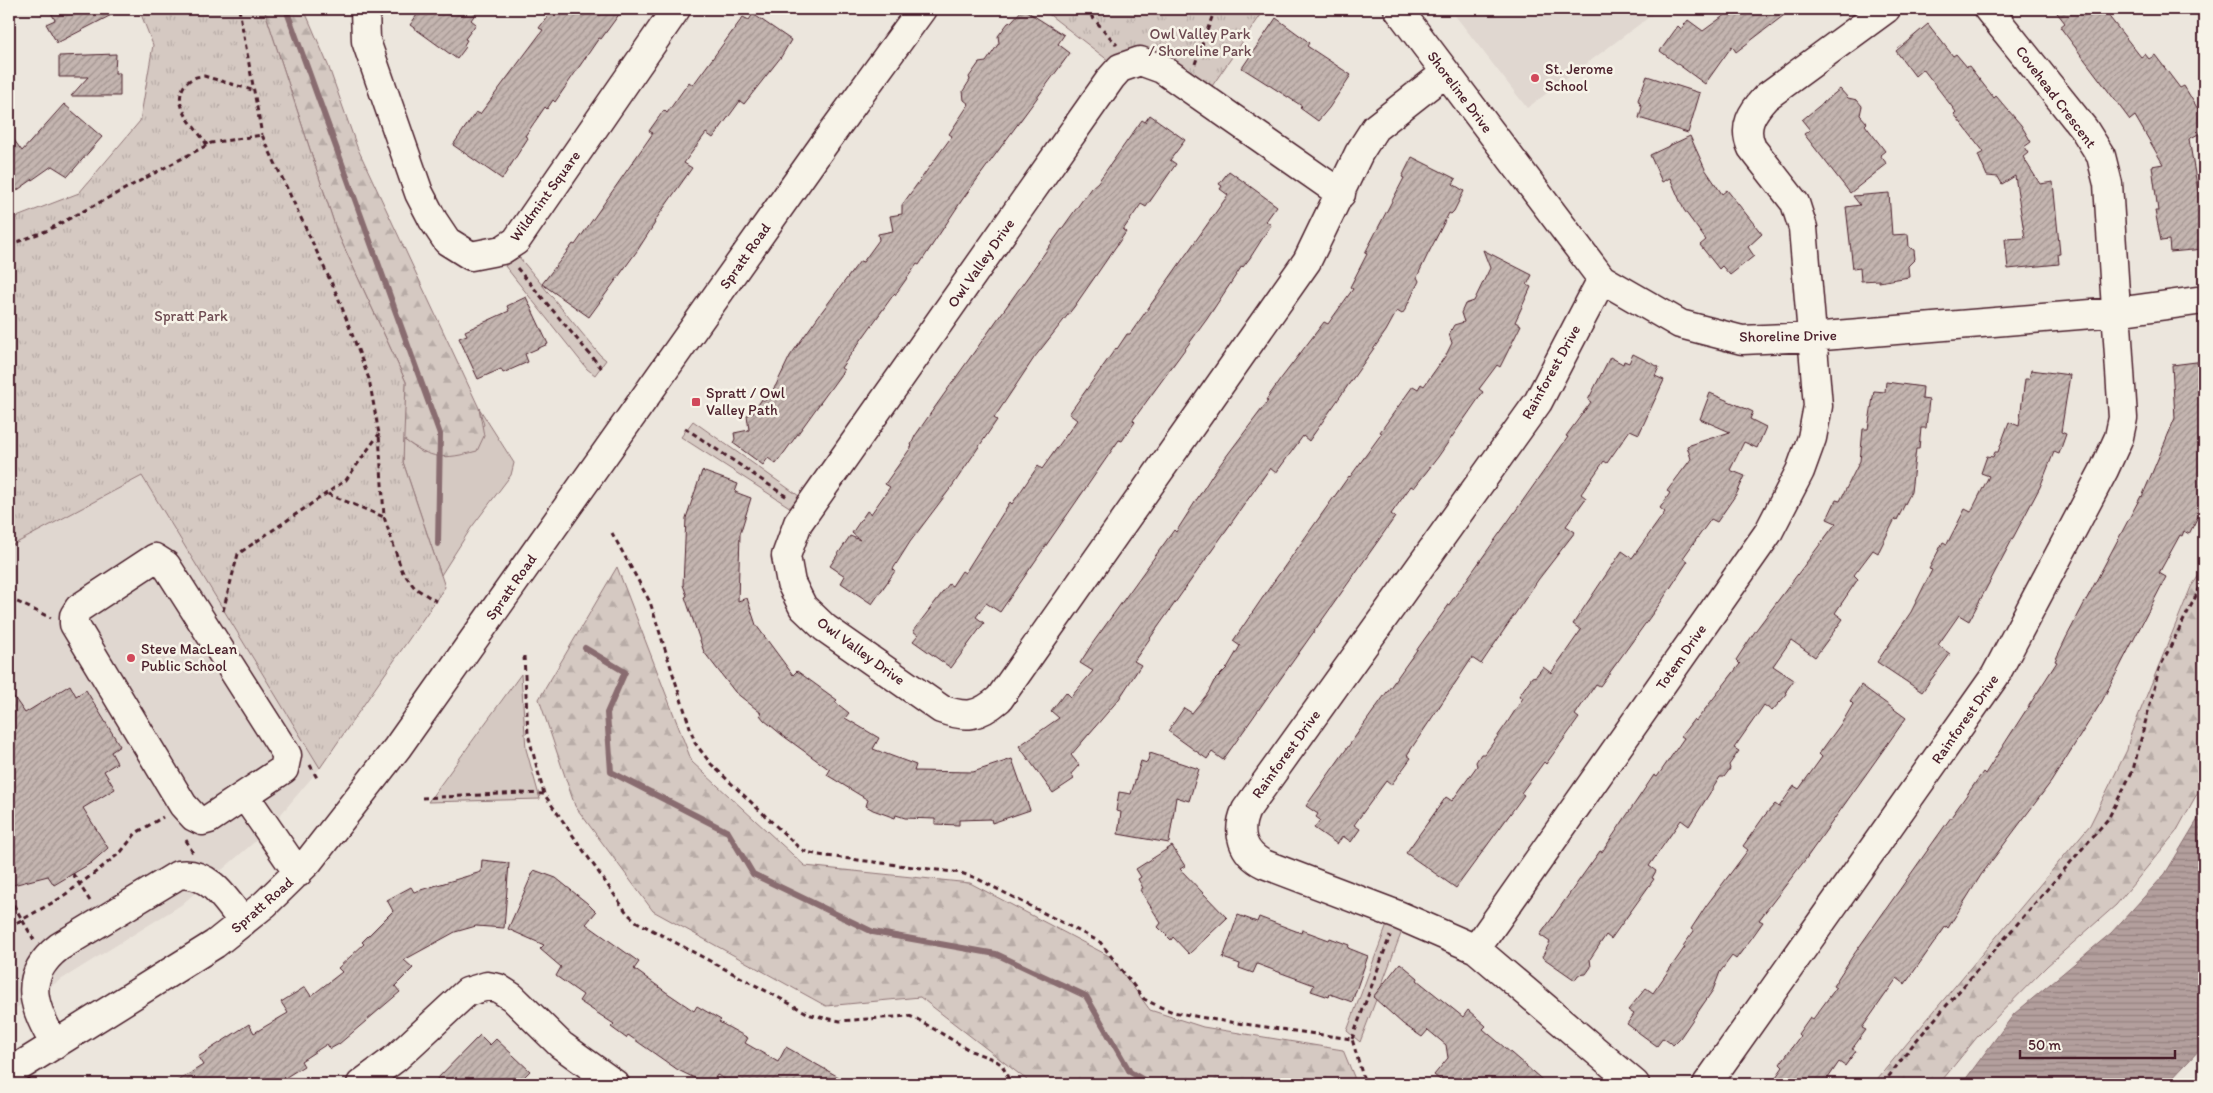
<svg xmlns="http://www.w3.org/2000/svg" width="2213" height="1093" font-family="Itim,sans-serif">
<defs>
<pattern id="forest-firs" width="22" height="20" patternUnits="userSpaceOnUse" patternTransform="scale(1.25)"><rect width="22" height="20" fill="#d5c9c2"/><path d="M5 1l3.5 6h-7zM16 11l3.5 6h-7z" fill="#b8aca7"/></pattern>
<pattern id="park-tufts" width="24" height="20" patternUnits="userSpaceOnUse" patternTransform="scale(1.25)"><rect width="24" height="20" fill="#d5c9c2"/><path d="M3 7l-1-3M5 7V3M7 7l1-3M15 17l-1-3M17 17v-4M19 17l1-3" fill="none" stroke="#b8aca7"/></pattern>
<pattern id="water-rules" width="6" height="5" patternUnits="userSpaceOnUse" patternTransform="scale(1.25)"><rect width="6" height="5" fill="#b39f9d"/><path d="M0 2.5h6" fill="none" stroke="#948180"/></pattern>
<pattern id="building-hatch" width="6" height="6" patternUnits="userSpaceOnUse" patternTransform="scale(1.25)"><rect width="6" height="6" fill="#c4b5b0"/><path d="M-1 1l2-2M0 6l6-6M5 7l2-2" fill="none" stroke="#a1938f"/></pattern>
</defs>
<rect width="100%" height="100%" fill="#ece6dd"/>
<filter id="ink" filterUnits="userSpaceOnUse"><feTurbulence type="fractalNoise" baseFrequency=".02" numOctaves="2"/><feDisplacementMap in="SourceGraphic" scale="10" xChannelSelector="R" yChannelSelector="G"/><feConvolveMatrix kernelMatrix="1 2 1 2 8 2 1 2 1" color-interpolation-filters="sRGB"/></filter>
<g filter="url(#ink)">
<path fill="#e0d7d0" d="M 1450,9 L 1660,9 L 1527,108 Z
M 142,476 L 320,768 L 265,833 L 181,905 L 9,1012 L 9,547 Z"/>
<path fill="#d5c9c2" stroke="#907476" d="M 519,257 L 600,355 L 606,360 L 595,375 L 587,369 L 505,266 Z
M 479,408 L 514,463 L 511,475 L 471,528 L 441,575 L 403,462 L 403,439 L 423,453 L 484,425 Z
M 693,421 L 799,496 L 791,508 L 681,437 Z
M 521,674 L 526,749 L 540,799 L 428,802 Z
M 1387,925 L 1402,931 L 1360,1042 L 1347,1031 Z"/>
<path fill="url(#forest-firs)" stroke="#907476" d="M 264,9 L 304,9 L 328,65 L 357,147 L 479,408 L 484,436 L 477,451 C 443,460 433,460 403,439 L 406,382 L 337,232 Z
M 617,567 L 692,762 L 805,866 L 970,883 L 1111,957 L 1150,1010 L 1203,1027 L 1343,1050 L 1357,1084 L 1032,1084 L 920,997 L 826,1006 L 653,911 L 575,806 L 539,699 Z
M 2204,568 L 2204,781 L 2176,832 L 2116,905 L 2047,966 L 1978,1036 L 1939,1084 L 1873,1084 L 2090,825 L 2127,750 L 2130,736 L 2191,587 Z"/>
<path fill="url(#park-tufts)" stroke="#907476" d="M 139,9 L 264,9 L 337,232 L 406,382 L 403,462 L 445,587 L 320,768 L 142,476 L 9,547 L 9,220 L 79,193 L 140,121 L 153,45 Z
M 1042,9 L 1265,9 L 1210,89 L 1109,61 Z"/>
<path fill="url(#water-rules)" stroke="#896c6f" d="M 2204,809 L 2204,1045 L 2167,1084 L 1962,1084 L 2014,1014 L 2111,933 L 2165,874 Z"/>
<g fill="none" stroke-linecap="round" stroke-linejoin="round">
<path stroke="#896c6f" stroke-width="6" d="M 286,9 L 440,434 L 438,544
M 585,648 L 625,672 L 607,713 L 611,772 L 728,832 L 753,874 L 873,932 L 996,954 L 1086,996 L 1130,1072 L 1151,1084"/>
</g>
<path fill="url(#building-hatch)" stroke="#4a1f2b" d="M 49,9 L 123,9 L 57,43 L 46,24 L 55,20 Z
M 421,9 L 479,9 L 471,20 L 476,24 L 465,39 L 467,40 L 464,45 L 466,47 L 457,59 L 410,25 Z
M 553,9 L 623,9 L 601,39 L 599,38 L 555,102 L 553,100 L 547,109 L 545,107 L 525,136 L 528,138 L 502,179 L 453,145 L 476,112 L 480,114 L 543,30 L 539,28 Z
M 1023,9 L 1064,35 L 1058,44 L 1070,53 L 962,200 L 919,265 L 917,264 L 895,295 L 894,294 L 841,368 L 844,370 L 776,464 L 768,458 L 763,465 L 733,443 L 735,439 L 734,433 L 749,430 L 747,415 L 752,414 L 762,399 L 765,401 L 776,385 L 790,356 L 820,314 L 860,261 L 863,262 L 879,240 L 878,234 L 893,231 L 890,216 L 902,214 L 902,205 L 952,136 L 949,134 L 969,104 L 964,100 L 963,91 L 970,80 L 969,77 L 979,63 L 986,62 L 999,43 L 998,36 L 1008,23 L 1011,22 Z
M 1733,9 L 1792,9 L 1736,52 L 1732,46 L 1705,84 L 1660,51 L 1678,26 L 1681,29 L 1688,20 L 1703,31 Z
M 2054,9 L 2103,9 L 2141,57 L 2145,54 L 2149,59 L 2155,55 L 2180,88 L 2184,86 L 2187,91 L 2204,119 L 2204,131 L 2189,139 L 2200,203 L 2204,203 L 2204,249 L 2170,252 L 2169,240 L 2161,241 L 2155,211 L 2158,211 L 2152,166 L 2163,164 L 2135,116 L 2130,120 L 2060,27 L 2065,23 Z
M 753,14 L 791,40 L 781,57 L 744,104 L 740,101 L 713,138 L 706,133 L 684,163 L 692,168 L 654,222 L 655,223 L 637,251 L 589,317 L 542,284 L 573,244 L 575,245 L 653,133 L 649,131 L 664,110 L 667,113 L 689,82 L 693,85 L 743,17 L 749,20 Z
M 1276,18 L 1306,40 L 1309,43 L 1307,46 L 1351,75 L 1329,108 L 1318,121 L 1300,108 L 1302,106 L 1242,68 Z
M 1928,24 L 1953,56 L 1956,54 L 1967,67 L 1969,66 L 1994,98 L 1996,96 L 2021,125 L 2031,142 L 2024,147 L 2028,153 L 2023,157 L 2040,184 L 2053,182 L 2060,254 L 2058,254 L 2059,264 L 2008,269 L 2005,239 L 2025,238 L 2015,176 L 2002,184 L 1998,177 L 1987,176 L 1978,155 L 1984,152 L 1954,114 L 1956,112 L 1923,69 L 1915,76 L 1896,51 Z
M 116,54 L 115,73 L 120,73 L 120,96 L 71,96 L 88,77 L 59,77 L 59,56 Z
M 1647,76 L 1700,93 L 1688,133 L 1639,118 L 1642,107 L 1638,100 Z
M 1840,89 L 1848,98 L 1857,100 L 1862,106 L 1860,115 L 1867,123 L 1865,125 L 1885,151 L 1880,155 L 1887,164 L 1850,193 L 1804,134 L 1810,130 L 1802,120 Z
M 64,104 L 102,137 L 68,176 L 52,166 L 9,196 L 9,133 L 22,151 Z
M 1150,115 L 1185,140 L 1170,160 L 1176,164 L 1146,207 L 1141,204 L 1123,230 L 1126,232 L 1074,307 L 1034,358 L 994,418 L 997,420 L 953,485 L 910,542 L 893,569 L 895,571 L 872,604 L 841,583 L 845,576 L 830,566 L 850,536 L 860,540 L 852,533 L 867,511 L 871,514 L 890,487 L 885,484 L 912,446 L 911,445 L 915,436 L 935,407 L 1091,188 L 1098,182 L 1142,120 L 1145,122 Z
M 1690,136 L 1705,169 L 1722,194 L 1727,190 L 1762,234 L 1748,247 L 1754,256 L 1730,275 L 1722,266 L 1719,269 L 1700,245 L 1706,240 L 1684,210 L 1670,178 L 1662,182 L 1650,155 Z
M 1412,157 L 1456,179 L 1453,184 L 1464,191 L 1454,211 L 1451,214 L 1449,213 L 1427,256 L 1417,277 L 1419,281 L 1405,310 L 1402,314 L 1397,311 L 1386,331 L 1309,441 L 1303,436 L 1276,473 L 1270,468 L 1134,661 L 1141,665 L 1119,699 L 1071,755 L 1079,765 L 1071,774 L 1074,779 L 1053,793 L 1019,746 L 1059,718 L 1051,711 L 1066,692 L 1071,697 L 1093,671 L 1080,663 L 1092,644 L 1174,530 L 1176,532 L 1213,474 L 1268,401 L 1266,400 L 1280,380 L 1324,322 L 1328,324 L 1353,289 L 1350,287 L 1367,254 L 1365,253 L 1404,178 L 1402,177 Z
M 1229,171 L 1277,206 L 1266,221 L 1271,225 L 1250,258 L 1243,267 L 1242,266 L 1207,319 L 1133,420 L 1135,422 L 1122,441 L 1119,440 L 1000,612 L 986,603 L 976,617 L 984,623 L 951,668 L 913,641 L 918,635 L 913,631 L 949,584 L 952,586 L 962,571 L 965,573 L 1010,502 L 1012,504 L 1038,466 L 1042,469 L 1077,420 L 1069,414 L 1116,348 L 1117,349 L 1127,334 L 1130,334 L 1228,195 L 1220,189 L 1222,186 L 1219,184 Z
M 1889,193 L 1892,235 L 1908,234 L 1909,247 L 1914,250 L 1915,259 L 1908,266 L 1909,277 L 1879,282 L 1879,280 L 1861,281 L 1860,268 L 1853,269 L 1846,207 L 1860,205 L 1853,196 Z
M 1483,250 L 1532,275 L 1527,285 L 1531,287 L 1515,322 L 1521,325 L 1500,367 L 1497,365 L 1479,389 L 1483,392 L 1438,457 L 1414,488 L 1411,486 L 1391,514 L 1395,517 L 1223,760 L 1212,752 L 1207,759 L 1168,731 L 1184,708 L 1192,713 L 1208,693 L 1214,681 L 1227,668 L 1240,646 L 1233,641 L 1272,584 L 1349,476 L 1350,477 L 1382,433 L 1380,432 L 1413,386 L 1418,389 L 1421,384 L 1424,386 L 1446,355 L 1452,343 L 1449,334 L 1454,325 L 1464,322 L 1461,313 L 1465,304 L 1474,301 L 1490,268 Z
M 526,297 L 548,344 L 525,354 L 528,362 L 503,373 L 501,369 L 478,379 L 459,338 L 467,335 L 465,331 L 509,311 L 507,306 Z
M 1633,354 L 1659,367 L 1655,376 L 1664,380 L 1639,434 L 1630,430 L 1607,463 L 1604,461 L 1581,494 L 1586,498 L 1566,526 L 1575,532 L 1538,580 L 1481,664 L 1472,658 L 1407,755 L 1411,758 L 1391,785 L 1386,781 L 1354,825 L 1360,829 L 1351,842 L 1343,836 L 1337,844 L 1314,828 L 1320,820 L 1316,817 L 1318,814 L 1306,806 L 1568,437 L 1566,436 L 1591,402 L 1588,400 L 1610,357 L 1623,364 L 1624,361 L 1629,363 Z
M 2204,361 L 2204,505 L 2189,534 L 2184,531 L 2182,536 L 2180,535 L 2159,573 L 2166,577 L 2102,701 L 2051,782 L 1981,875 L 1948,928 L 1946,926 L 1905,984 L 1897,978 L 1862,1028 L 1866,1030 L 1852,1049 L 1856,1051 L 1845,1066 L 1839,1062 L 1824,1084 L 1787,1084 L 1776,1077 L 1783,1067 L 1780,1064 L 1800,1036 L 1798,1034 L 1810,1017 L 1813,1019 L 1836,988 L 1833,986 L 1852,957 L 1983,772 L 1985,774 L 2057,662 L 2055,661 L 2066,638 L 2141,496 L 2142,497 L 2175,418 L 2172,365 Z
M 2031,370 L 2070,375 L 2061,432 L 2066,434 L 2059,454 L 2054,452 L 2040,487 L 1969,621 L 1959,615 L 1938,645 L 1950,654 L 1922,692 L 1877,662 L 1911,612 L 1932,570 L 1929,569 L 1943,542 L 1947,544 L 1965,509 L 1971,512 L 1989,476 L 1981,473 L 1987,456 L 1993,457 L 1995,452 L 1998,452 L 2009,422 L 2019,426 L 2025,379 L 2029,379 Z
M 1886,382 L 1923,387 L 1922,399 L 1929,400 L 1926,428 L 1921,428 L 1919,449 L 1916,449 L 1911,492 L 1897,520 L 1895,519 L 1878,553 L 1873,550 L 1854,575 L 1858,579 L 1835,613 L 1843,619 L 1815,657 L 1791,640 L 1773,666 L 1794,680 L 1786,691 L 1787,694 L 1772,711 L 1764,705 L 1734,748 L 1739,751 L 1729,765 L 1730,769 L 1724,777 L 1720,777 L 1689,826 L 1681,820 L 1649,866 L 1656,871 L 1652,878 L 1654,879 L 1611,939 L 1606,935 L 1590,959 L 1591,967 L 1586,974 L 1578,975 L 1575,980 L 1542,957 L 1550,942 L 1540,935 L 1600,851 L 1602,852 L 1654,775 L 1657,777 L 1684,738 L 1681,736 L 1694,719 L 1696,721 L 1740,664 L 1736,660 L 1756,630 L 1836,523 L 1827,519 L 1836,500 L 1840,501 L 1860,461 L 1863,429 L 1868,429 L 1874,391 L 1885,392 Z
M 1710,393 L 1749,410 L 1753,412 L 1750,419 L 1766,427 L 1757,448 L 1744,442 L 1730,470 L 1745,476 L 1737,493 L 1717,522 L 1711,519 L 1683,558 L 1688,561 L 1661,602 L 1600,686 L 1596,684 L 1575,715 L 1579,718 L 1546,764 L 1544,762 L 1521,793 L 1524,795 L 1456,888 L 1406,853 L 1446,797 L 1452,801 L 1477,766 L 1476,762 L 1481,754 L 1485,754 L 1507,723 L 1523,698 L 1519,696 L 1532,677 L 1536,676 L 1543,667 L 1551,673 L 1581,630 L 1573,624 L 1622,551 L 1632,558 L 1665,512 L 1660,508 L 1670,493 L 1667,491 L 1691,459 L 1687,446 L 1730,432 L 1700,419 Z
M 702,471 L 738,484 L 735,492 L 751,498 L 740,534 L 738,601 L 747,598 L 756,625 L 793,675 L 797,671 L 837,700 L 835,702 L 849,713 L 845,718 L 879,738 L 873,749 L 916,765 L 914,771 L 973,772 L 1012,759 L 1030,810 L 992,823 L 991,819 L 959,820 L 959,825 L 935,824 L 935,819 L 905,818 L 896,815 L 895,818 L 873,810 L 866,806 L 868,800 L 827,775 L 830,770 L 782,735 L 764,720 L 760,715 L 761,713 L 735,692 L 704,652 L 685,597 L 687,596 L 683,585 L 686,518 Z
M 70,685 L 76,696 L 86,690 L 120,746 L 111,752 L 117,763 L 104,771 L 115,789 L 83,808 L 108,848 L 91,863 L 54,885 L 48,876 L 13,885 L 9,876 L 9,690 L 25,713 Z
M 1861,685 L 1906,718 L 1805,860 L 1759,920 L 1763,922 L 1751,939 L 1736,959 L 1732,956 L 1720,972 L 1713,990 L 1680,1038 L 1673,1045 L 1663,1038 L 1657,1046 L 1627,1024 L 1634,1014 L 1628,1010 L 1646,988 L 1653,993 L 1685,947 L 1683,946 L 1694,931 L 1691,929 L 1706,906 L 1748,850 L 1743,846 L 1765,815 L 1775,804 L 1779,807 L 1794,786 L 1799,789 L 1822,757 L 1819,754 L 1843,721 L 1853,704 L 1850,701 Z
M 1150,753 L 1199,769 L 1189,801 L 1176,797 L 1169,843 L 1118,834 L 1121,812 L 1116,811 L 1119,792 L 1131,794 L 1141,761 L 1147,763 Z
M 1172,846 L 1185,866 L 1180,869 L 1227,918 L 1189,954 L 1173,937 L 1171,940 L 1158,927 L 1161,923 L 1140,890 L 1143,888 L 1138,879 L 1141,877 L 1136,869 Z
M 482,860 L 509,863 L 504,928 L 476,926 L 455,932 L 404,960 L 413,968 L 395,986 L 400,992 L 339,1044 L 330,1049 L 327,1044 L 301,1061 L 304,1066 L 275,1084 L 173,1084 L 203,1065 L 198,1057 L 249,1024 L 254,1033 L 288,1013 L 281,1002 L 305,987 L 311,996 L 342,972 L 338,968 L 364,944 L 362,942 L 393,911 L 387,900 L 411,887 L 414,892 L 481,872 Z
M 534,870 L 556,878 L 587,903 L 596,912 L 586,924 L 639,962 L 634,969 L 666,992 L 694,1011 L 697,1006 L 721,1020 L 719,1022 L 748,1038 L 745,1043 L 778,1062 L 786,1047 L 851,1084 L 734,1084 L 717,1075 L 712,1084 L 707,1084 L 678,1070 L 628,1035 L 626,1038 L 611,1027 L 614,1024 L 579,1001 L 583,995 L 556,976 L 561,967 L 540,949 L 544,945 L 508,929 Z
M 1238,915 L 1257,922 L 1259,917 L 1301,933 L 1302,930 L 1329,940 L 1330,938 L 1349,945 L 1348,948 L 1368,956 L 1352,1002 L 1330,994 L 1329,997 L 1311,991 L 1314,985 L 1257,964 L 1253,973 L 1239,968 L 1240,964 L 1223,958 Z
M 1400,963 L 1418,978 L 1417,980 L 1463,1017 L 1468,1010 L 1486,1026 L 1483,1029 L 1547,1084 L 1445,1084 L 1434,1075 L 1448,1058 L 1446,1045 L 1428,1030 L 1422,1037 L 1403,1024 L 1373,997 Z
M 480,1035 L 490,1045 L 496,1039 L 530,1071 L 517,1084 L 432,1084 Z"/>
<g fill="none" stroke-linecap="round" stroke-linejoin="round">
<g stroke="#4a1f2b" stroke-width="31">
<path id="minor" d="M 365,9 L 366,41 L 419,193 L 433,220 L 447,241 L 471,256 L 502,250 L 516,241 L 676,9
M 1398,9 L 1602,279 L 1680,324 L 1742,340 L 1811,337 L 2116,312 L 2204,300
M 1341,194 L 1162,69 L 1140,61 L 1120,68 L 1111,78 L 798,523 L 786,556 L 791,583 L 803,607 L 825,628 L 941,709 C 966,718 978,717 999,699 L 1307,261 L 1359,153 L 1375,128 L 1445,73
M 1602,279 L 1538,402 L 1246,810 C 1236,832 1242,853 1264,864 L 1398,915 L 1476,949 L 1635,1084
M 155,558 L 166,565 L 287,755 L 284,769 L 209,819 L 202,821 L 194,817 L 183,805 L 74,624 L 74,616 L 79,608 Z
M 245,796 L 298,873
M 1476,949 L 1768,533 L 1800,471 L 1812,438 L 1818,406 L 1803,228 L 1795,203 L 1752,148 C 1742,127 1752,112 1766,97 L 1886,9
M 55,1045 C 35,1009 19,978 59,947 L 178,875 C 209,870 226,900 243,922
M 9,1073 L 215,944 L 265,904 L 308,862 L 397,748 L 824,144 L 922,9
M 361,1084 L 396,1058 L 467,992 L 487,986 L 498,988 L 512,997 L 561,1045 L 615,1084
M 1707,1084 L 1995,676 L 2104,470 L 2119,437 L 2123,418 L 2108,184 L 2101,156 L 2084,129 L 1988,9"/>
</g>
<path stroke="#4a1f2b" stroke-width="3" stroke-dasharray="5 4" stroke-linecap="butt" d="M 239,9 L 262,135
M 1085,9 L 1117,45
M 1832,9 L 1838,16
M 1195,64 L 1215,9
M 207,145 C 197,128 171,107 184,86 C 189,79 196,76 204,76 L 252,90
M 9,245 L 46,231 L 211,143 L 262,135 L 338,297 L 369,379 L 379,434 L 384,517 L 402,571 L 415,588 L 439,603
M 517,268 L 604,371
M 685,428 L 787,497
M 328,494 L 384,517
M 612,533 L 650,602 L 695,743 L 711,764 L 796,845 L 804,851 L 818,855 L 961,873 L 976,878 L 1100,942 L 1144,999 L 1158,1006 L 1173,1012 L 1216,1020 L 1352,1039 L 1365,1084
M 9,598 L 51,618
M 223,611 L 238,554 L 346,480 L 379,434
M 524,656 L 528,734 L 544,794 L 627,913 L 637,922 L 811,1015 L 840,1021 L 909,1016 L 917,1019 L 971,1051 L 995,1060 L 1002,1065 L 1011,1084
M 310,765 L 317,778
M 422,798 L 521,793 L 544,794
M 186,840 L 193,853
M 73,874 L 90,901
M 9,897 L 34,940
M 9,927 L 59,899 L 92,875 L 121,852 L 136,833 L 163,817
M 1352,1039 L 1390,936
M 1883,1084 L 1915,1042 L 2108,819 L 2133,770 L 2159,669 L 2204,580"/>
<use href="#minor" stroke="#f7f3e8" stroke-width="28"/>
</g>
</g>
<g fill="#d1495b" stroke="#f7f3e8" stroke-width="2">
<circle cx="1535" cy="78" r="5"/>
<rect x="691" y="397" width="10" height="10" rx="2.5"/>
<circle cx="131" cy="658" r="5"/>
</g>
<g text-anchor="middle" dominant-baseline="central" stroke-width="5" stroke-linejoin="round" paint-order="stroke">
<g font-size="15" fill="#6d4a51" stroke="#f7f3e8">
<text x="1200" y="34">Owl Valley Park<tspan x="1200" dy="17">/ Shoreline Park</tspan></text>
<text x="191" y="316">Spratt Park</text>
</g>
<g font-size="15" fill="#4a1f2b" stroke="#f7f3e8" text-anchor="start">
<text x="1545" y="69">St. Jerome<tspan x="1545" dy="17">School</tspan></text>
<text x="706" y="393">Spratt / Owl<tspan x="706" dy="17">Valley Path</tspan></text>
<text x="141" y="649">Steve MacLean<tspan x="141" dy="17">Public School</tspan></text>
</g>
<g font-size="15" fill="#4a1f2b" stroke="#f7f3e8">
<text transform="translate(1460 92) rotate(53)">Shoreline Drive</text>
<text transform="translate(2056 97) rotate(53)">Covehead Crescent</text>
<text transform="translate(545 196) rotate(-54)">Wildmint Square</text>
<text transform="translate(745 256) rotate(-55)">Spratt Road</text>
<text transform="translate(981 263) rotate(-55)">Owl Valley Drive</text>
<text transform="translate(1788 336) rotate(-1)">Shoreline Drive</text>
<text transform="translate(1551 372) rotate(-61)">Rainforest Drive</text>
<text transform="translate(511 587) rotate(-55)">Spratt Road</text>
<text transform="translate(861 651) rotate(36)">Owl Valley Drive</text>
<text transform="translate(1681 657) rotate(-55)">Totem Drive</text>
<text transform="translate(1965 719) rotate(-55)">Rainforest Drive</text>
<text transform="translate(1286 754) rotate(-54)">Rainforest Drive</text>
<text transform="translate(262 905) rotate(-41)">Spratt Road</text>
</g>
</g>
<rect width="2213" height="1093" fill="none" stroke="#f7f3e8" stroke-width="30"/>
<rect x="15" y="15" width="2183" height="1063" fill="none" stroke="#4a1f2b" stroke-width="2" filter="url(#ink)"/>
<path d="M2020 1050v8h155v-8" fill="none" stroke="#4a1f2b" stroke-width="2.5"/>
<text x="2028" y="1050" font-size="15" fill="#4a1f2b" stroke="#f7f3e8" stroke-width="4" paint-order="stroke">50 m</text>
</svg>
